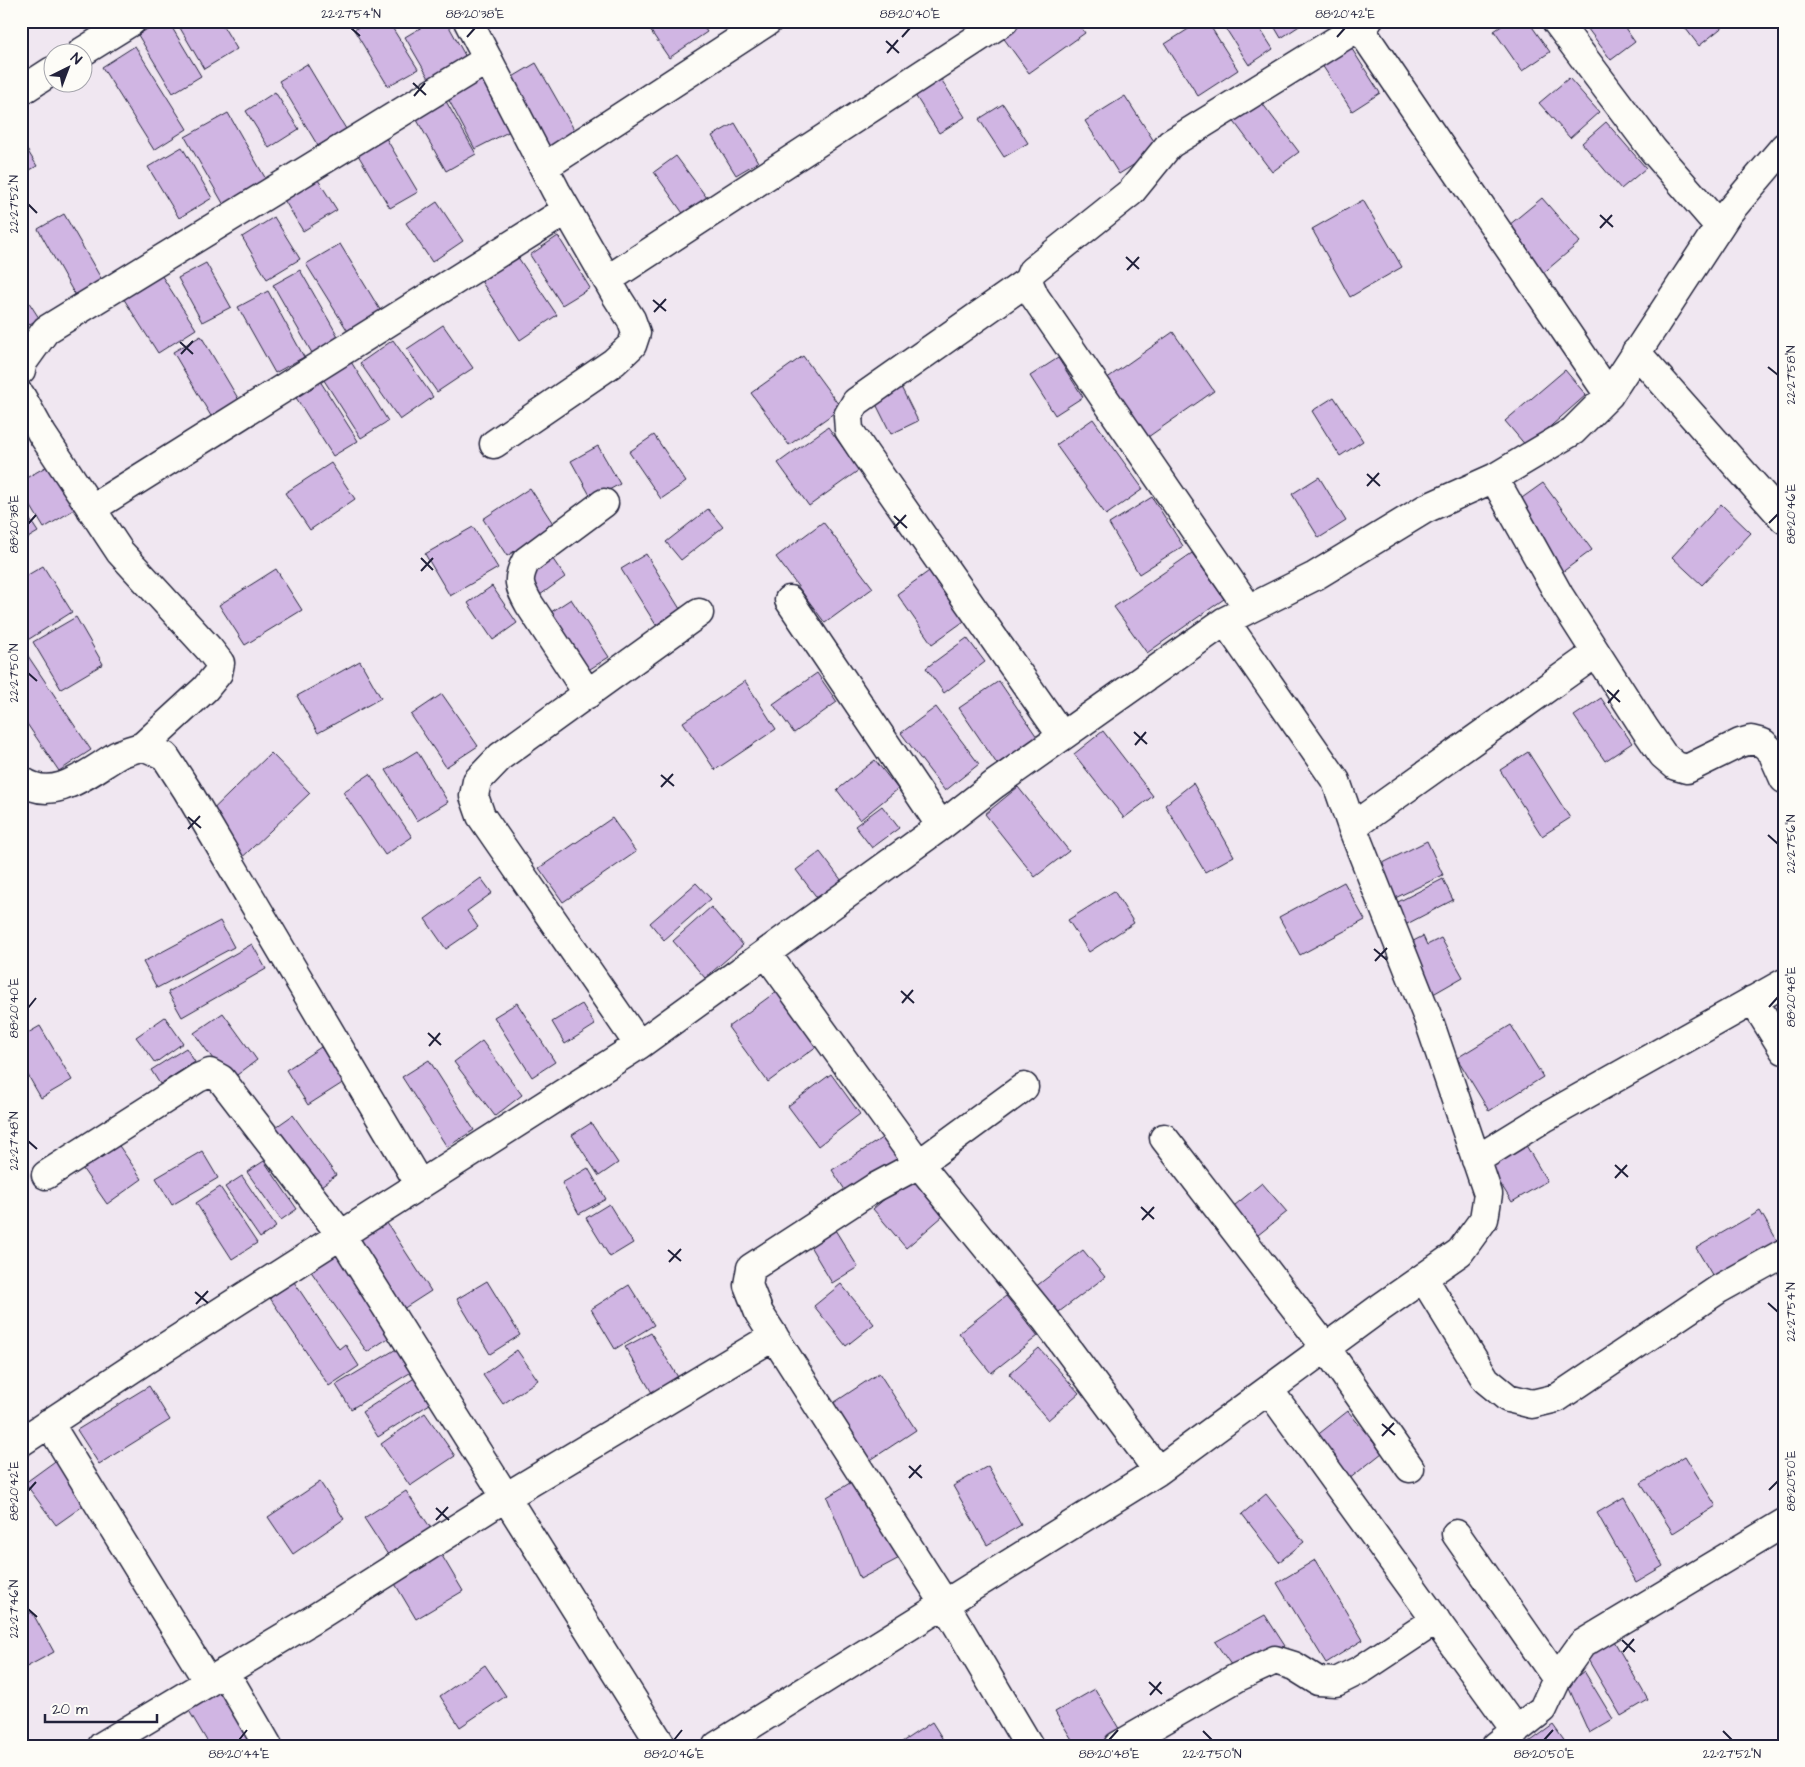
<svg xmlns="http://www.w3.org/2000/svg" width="1805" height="1767" font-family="'Architects Daughter',sans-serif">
<rect width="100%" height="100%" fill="#f0e7f1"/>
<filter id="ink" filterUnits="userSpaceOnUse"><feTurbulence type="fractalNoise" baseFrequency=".02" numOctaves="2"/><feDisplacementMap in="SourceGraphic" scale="10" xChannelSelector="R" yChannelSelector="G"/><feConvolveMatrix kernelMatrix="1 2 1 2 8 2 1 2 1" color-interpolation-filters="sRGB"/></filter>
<g filter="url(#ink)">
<path fill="#d0b5e3" stroke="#22223b" d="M 160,21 L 168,21 L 201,76 L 173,93 L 138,35 Z
M 176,21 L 220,21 L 237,49 L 204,69 Z
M 368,21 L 388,21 L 418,69 L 388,86 L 354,30 Z
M 432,21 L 446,21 L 467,59 L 430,80 L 405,37 Z
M 644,21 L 700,21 L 707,32 L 669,58 Z
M 1022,21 L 1077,21 L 1085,33 L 1029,73 L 1002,36 Z
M 1201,21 L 1207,21 L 1238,70 L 1198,96 L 1165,44 Z
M 1221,21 L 1255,21 L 1273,49 L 1249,65 Z
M 1271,21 L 1307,21 L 1281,38 Z
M 1509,21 L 1528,21 L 1550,52 L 1522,71 L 1494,31 Z
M 1582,21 L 1620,21 L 1635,42 L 1611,60 Z
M 1680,21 L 1730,21 L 1699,46 Z
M 135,46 L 187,129 L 154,150 L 102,67 Z
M 1350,46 L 1380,93 L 1352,111 L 1322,65 Z
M 536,63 L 576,133 L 543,153 L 501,84 Z
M 307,64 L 346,129 L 318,146 L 279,81 Z
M 934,68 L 965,117 L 939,133 L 908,84 Z
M 481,72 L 512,130 L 475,149 L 444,91 Z
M 1569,78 L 1599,112 L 1570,138 L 1539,103 Z
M 275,92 L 299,129 L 269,148 L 246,111 Z
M 443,96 L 476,154 L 446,171 L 413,113 Z
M 1125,96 L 1159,149 L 1119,174 L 1085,121 Z
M 1259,99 L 1299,152 L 1272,172 L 1232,119 Z
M 1003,104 L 1028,143 L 1004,157 L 979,119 Z
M 228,113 L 267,181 L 224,205 L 185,137 Z
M 1606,122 L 1646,168 L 1621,189 L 1582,143 Z
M 735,123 L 758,162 L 736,175 L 712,136 Z
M 380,128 L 418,192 L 390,208 L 352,145 Z
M 21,140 L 37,166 L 21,175 Z
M 182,147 L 212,198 L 179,218 L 148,167 Z
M 676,156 L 710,202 L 687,219 L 654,172 Z
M 313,172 L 337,210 L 303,231 L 280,193 Z
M 1542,198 L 1580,242 L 1541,275 L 1503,230 Z
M 1363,200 L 1402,267 L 1350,297 L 1312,229 Z
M 437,202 L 463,241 L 432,262 L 406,223 Z
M 64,214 L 102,280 L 75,295 L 38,229 Z
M 274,217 L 300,259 L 267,279 L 242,237 Z
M 558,236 L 590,288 L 562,305 L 530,255 Z
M 340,244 L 382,313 L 349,333 L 306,264 Z
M 513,250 L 557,315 L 520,340 L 477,275 Z
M 206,263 L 231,307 L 202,322 L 178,278 Z
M 158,270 L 196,329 L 158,353 L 120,293 Z
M 300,270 L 343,345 L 316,360 L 273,285 Z
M 21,290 L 39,318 L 21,330 Z
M 268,291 L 304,357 L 275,373 L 238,307 Z
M 443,325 L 473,368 L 437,392 L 407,349 Z
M 1173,332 L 1214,391 L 1148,437 L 1106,379 Z
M 201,336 L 239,400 L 211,416 L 173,352 Z
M 393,340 L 433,397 L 400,420 L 360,363 Z
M 803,356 L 841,408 L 789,445 L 751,393 Z
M 348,357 L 388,421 L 361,438 L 320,374 Z
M 1058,358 L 1083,397 L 1055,415 L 1030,376 Z
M 1565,370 L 1586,395 L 1527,447 L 1505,421 Z
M 320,381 L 358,441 L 333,456 L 295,396 Z
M 901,387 L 918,421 L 891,434 L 874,400 Z
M 1334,397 L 1363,441 L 1340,456 L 1312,411 Z
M 1093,419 L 1143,489 L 1106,515 L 1056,445 Z
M 828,427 L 859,470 L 809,506 L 778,463 Z
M 654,435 L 686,482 L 661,499 L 629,452 Z
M 598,446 L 620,484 L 592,499 L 571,461 Z
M 331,463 L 355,499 L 310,530 L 285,493 Z
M 49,465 L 75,509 L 44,528 L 21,490 L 21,481 Z
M 1319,477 L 1346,521 L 1319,538 L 1292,494 Z
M 1543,483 L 1592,550 L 1561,573 L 1512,505 Z
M 530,488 L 554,525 L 507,556 L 483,519 Z
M 1152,497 L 1183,546 L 1139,574 L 1109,524 Z
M 1721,504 L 1751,533 L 1702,585 L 1672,557 Z
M 21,506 L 38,532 L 21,542 Z
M 708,509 L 723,527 L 681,560 L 666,542 Z
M 823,522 L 873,588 L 825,623 L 776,557 Z
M 473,527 L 498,568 L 450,596 L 425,554 Z
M 548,552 L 565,577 L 540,595 L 523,570 Z
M 1192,553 L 1224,599 L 1147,653 L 1114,607 Z
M 646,554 L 680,609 L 656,625 L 621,569 Z
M 43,566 L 72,612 L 26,641 L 21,634 L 21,579 Z
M 276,569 L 302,610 L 245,645 L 219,605 Z
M 932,569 L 967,619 L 932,644 L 897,594 Z
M 492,586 L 517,623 L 493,640 L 468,603 Z
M 571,599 L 609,657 L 579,676 L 542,618 Z
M 76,617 L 103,664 L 61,689 L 33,642 Z
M 967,638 L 985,662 L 944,693 L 926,668 Z
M 26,653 L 91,750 L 59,771 L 21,715 L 21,656 Z
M 360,661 L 381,698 L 318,733 L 297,696 Z
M 817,673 L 837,702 L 794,733 L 773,704 Z
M 745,681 L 776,729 L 715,770 L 683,722 Z
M 999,681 L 1037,737 L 997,764 L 959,708 Z
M 442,694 L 478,746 L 446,767 L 411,715 Z
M 1601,698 L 1632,743 L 1605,761 L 1574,716 Z
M 936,707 L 979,764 L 945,791 L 901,733 Z
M 1103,731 L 1153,796 L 1124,818 L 1074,754 Z
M 417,751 L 448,802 L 417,821 L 386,770 Z
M 1528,752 L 1570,818 L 1542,836 L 1500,770 Z
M 271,753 L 310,793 L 231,868 L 193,829 Z
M 875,760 L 898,789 L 860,820 L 837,790 Z
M 370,774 L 412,837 L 385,855 L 343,792 Z
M 1193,783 L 1234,856 L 1205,872 L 1165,805 Z
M 1018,787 L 1069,851 L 1035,877 L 985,814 Z
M 882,806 L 899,828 L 872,848 L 855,826 Z
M 612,818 L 636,852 L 563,902 L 539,868 Z
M 1427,841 L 1443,875 L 1391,900 L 1375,867 Z
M 820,852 L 842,881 L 818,899 L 796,870 Z
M 481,878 L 492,893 L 467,911 L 478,927 L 446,949 L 425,919 Z
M 1443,879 L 1453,900 L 1405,925 L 1394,904 Z
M 1344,882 L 1365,920 L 1300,955 L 1279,917 Z
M 696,883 L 711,899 L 664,940 L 650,923 Z
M 1114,891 L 1134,923 L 1089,952 L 1068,920 Z
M 711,907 L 743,945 L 705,978 L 673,941 Z
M 220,921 L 234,947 L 157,988 L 143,962 Z
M 1423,936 L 1427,945 L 1441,938 L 1463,977 L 1428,997 L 1400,948 Z
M 252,944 L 266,969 L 182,1017 L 168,992 Z
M 777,991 L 817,1046 L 768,1082 L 728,1027 Z
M 517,1003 L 555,1062 L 532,1077 L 494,1017 Z
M 582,1004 L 595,1025 L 565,1044 L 552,1022 Z
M 223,1013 L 257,1060 L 229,1081 L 194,1033 Z
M 165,1017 L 183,1043 L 155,1063 L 136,1037 Z
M 1511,1025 L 1543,1077 L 1489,1111 L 1457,1058 Z
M 40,1026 L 72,1080 L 41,1098 L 21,1063 L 21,1037 Z
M 482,1041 L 522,1095 L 495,1116 L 454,1062 Z
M 321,1047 L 344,1082 L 308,1105 L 286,1070 Z
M 186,1048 L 195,1062 L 160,1084 L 151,1070 Z
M 429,1060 L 474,1130 L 447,1147 L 402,1077 Z
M 831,1074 L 860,1114 L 818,1146 L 788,1106 Z
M 293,1115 L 336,1175 L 317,1189 L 273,1129 Z
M 591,1123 L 618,1163 L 599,1176 L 572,1135 Z
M 885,1136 L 902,1162 L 849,1196 L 832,1170 Z
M 115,1140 L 142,1179 L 107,1204 L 80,1165 Z
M 1524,1142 L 1547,1181 L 1512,1202 L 1488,1164 Z
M 202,1151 L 218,1178 L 172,1205 L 156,1178 Z
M 264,1161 L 297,1209 L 281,1220 L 247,1172 Z
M 588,1168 L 606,1199 L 579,1214 L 562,1183 Z
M 916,1172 L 950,1210 L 906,1248 L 873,1209 Z
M 242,1176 L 276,1227 L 260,1238 L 225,1187 Z
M 1262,1183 L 1287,1212 L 1253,1239 L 1229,1210 Z
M 220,1187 L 257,1243 L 232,1259 L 196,1203 Z
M 609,1204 L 633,1243 L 610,1257 L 586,1218 Z
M 1760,1211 L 1778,1242 L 1714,1278 L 1696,1248 Z
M 385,1220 L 431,1291 L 403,1309 L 357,1238 Z
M 832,1225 L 858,1267 L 832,1283 L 807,1241 Z
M 1083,1250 L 1105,1277 L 1051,1318 L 1030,1291 Z
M 336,1253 L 393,1335 L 367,1352 L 310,1270 Z
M 487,1281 L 520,1335 L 490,1354 L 457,1299 Z
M 294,1282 L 339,1349 L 345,1344 L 359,1366 L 329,1386 L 270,1298 Z
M 841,1284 L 874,1324 L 846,1346 L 814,1306 Z
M 629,1285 L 654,1325 L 615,1349 L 591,1309 Z
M 1006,1296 L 1038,1336 L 991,1373 L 959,1333 Z
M 651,1333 L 684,1387 L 658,1403 L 625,1347 Z
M 398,1348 L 413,1371 L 351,1409 L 336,1385 Z
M 1039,1348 L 1079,1393 L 1048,1420 L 1009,1374 Z
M 517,1350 L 538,1380 L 503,1404 L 483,1375 Z
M 879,1373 L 916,1430 L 869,1461 L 832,1404 Z
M 416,1377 L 433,1402 L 378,1437 L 362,1412 Z
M 149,1386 L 170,1420 L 99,1464 L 77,1430 Z
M 1348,1411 L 1382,1453 L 1344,1483 L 1311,1440 Z
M 425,1413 L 455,1456 L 410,1486 L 381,1444 Z
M 1685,1456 L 1716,1506 L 1673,1533 L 1641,1483 Z
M 58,1459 L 90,1501 L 56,1525 L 25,1483 Z
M 988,1466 L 1021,1525 L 987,1545 L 953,1486 Z
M 853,1481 L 905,1555 L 860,1579 L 827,1497 Z
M 320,1482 L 344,1519 L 293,1554 L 268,1517 Z
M 406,1491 L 432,1530 L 390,1558 L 364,1518 Z
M 1266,1494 L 1304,1542 L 1279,1562 L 1242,1514 Z
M 1624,1497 L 1663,1566 L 1636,1582 L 1597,1513 Z
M 438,1549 L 463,1591 L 416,1619 L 391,1577 Z
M 1315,1560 L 1363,1640 L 1326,1663 L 1277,1583 Z
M 32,1612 L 54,1652 L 21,1670 L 21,1618 Z
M 1265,1615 L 1285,1646 L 1236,1672 L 1215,1642 Z
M 1610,1634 L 1648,1700 L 1621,1716 L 1583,1651 Z
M 485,1665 L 506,1696 L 460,1727 L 440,1696 Z
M 1584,1671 L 1613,1719 L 1589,1733 L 1567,1684 Z
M 224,1688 L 255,1741 L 248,1746 L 210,1746 L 188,1709 Z
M 1095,1689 L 1121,1732 L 1097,1746 L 1076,1746 L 1055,1712 Z
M 932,1722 L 947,1746 L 896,1746 Z
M 1553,1725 L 1568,1746 L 1524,1746 Z"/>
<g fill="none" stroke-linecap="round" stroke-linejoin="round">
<g stroke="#22223b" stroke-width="31">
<path id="minor" d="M 468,21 L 556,191 L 617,297 L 631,319 L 636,333 L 632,345 L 614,362 L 494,444
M 1556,21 L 1653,150 L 1719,226
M 1359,27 L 1609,395
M 82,52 L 132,21
M 21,91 L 52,71
M 544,167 L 768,21
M 607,280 L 1004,21
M 1028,281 L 856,402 L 848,416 L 849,430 L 865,454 L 1062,736
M 1636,352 L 1784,519
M 21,370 L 23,362 L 46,330 L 488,59
M 21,396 L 42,434 L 120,552 L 209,649 L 220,663 L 218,673 L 205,689 L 143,746
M 1494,478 L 1559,595 L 1645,729 L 1663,755 L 1676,766 L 1687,769 L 1740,743 L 1751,740 L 1763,743 L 1772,752 L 1784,779
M 91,509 L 567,210
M 789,600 L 941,826
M 1249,609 L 1035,297 L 1028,281 L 1032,271 L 1131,192 L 1170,144 L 1368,21
M 588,694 L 529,604 C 519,586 516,580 526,561 L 604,503
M 21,780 C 53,805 90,771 118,755 C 126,751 135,749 143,746 L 165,756 L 187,790 L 420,1185
M 1352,827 L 1596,653
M 766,953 L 919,1164 L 1046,1320 L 1158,1471
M 1753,1000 L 1784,1050
M 639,1045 L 481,816 L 474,796 L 477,781 L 501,756 L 699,613
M 1024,1087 L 919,1164 L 874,1188 L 751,1268 L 748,1285 L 759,1313 L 945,1604 L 1029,1746
M 1164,1138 L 1326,1348 L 1410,1468
M 1476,1160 L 1544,1118 L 1784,983
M 46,1175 L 198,1078 L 210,1073 L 221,1079 L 341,1235 L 662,1746
M 1424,1279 L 1486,1380 L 1508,1398 L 1532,1404 L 1557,1398 L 1719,1289 L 1784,1253
M 1269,1390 L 1516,1731
M 49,1423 L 208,1682
M 21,1442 L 142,1362 L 639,1045 L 941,826 L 995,784 L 1225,621 L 1315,576 L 1425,509 L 1494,478 L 1573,431 L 1609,395 L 1728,213 L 1784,147
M 1456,1534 L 1557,1679
M 225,1672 L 268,1746
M 102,1746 L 312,1620 L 506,1497 L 774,1336
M 717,1746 L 1158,1471 L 1377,1310 L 1460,1252 L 1484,1219 L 1488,1194 L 1428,1018 L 1352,827 L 1336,781 L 1225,621
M 1118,1746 L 1238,1677 L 1275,1660 L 1294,1666 L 1318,1681 L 1336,1682 L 1362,1669 L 1436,1620
M 1496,1746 L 1543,1709 L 1557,1679 L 1582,1644 L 1784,1523"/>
</g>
<use href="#minor" stroke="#fdfcf7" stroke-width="28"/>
</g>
</g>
<path fill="none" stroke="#22223b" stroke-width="2" d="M 351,28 L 360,36M 467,37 L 475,28M 902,37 L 910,28M 1337,37 L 1345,28M 886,41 L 899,53M 887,53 L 898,40M 413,83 L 426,95M 414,96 L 425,83M 28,204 L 37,213M 1600,215 L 1613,227M 1600,228 L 1612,215M 1126,257 L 1139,269M 1127,270 L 1139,257M 653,300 L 666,311M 654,312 L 666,299M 180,342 L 193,354M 181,354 L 193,341M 1768,367 L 1778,375M 1367,474 L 1380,486M 1367,486 L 1379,473M 894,516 L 907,528M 1769,523 L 1778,514M 28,524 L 36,515M 894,528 L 906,515M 421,558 L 433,570M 421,571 L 433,558M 28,673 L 37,681M 1607,690 L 1620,702M 1608,703 L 1619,690M 1134,732 L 1147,744M 1135,745 L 1146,732M 661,775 L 674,786M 661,787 L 673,774M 188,817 L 201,828M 188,829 L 200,816M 1768,835 L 1778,844M 1374,949 L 1387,960M 1375,961 L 1387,948M 901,991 L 914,1003M 902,1003 L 913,990M 1769,1007 L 1778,997M 28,1008 L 36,998M 428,1033 L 441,1045M 429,1046 L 440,1033M 28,1141 L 37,1149M 1615,1165 L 1628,1177M 1615,1178 L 1627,1165M 1141,1207 L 1154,1219M 1142,1220 L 1154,1207M 668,1250 L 681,1261M 669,1262 L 681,1249M 195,1292 L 208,1303M 1768,1303 L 1778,1312M 196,1304 L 208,1291M 1382,1424 L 1395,1435M 1382,1436 L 1394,1423M 909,1466 L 922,1478M 909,1478 L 921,1465M 1769,1490 L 1778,1481M 28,1491 L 36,1482M 436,1508 L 449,1520M 436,1520 L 448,1507M 28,1609 L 37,1617M 1622,1640 L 1635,1652M 1623,1652 L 1634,1639M 1149,1682 L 1162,1694M 1150,1695 L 1161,1682M 1203,1731 L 1212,1740M 1723,1731 L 1732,1740M 239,1740 L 247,1730M 674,1740 L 682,1730M 1109,1740 L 1118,1730M 1544,1740 L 1553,1730"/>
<rect width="1805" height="1767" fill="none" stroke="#fdfcf7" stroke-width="55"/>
<g transform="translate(68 68) rotate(42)"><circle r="24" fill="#fdfcf7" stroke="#a5a5ac"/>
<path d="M0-4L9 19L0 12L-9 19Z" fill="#22223b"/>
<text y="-8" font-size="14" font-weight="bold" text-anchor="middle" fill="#22223b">N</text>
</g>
<path d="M45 1714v8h112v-8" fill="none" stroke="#22223b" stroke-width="2.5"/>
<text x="52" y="1714" font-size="15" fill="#22223b" stroke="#fdfcf7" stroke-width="4" paint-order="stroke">20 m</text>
<rect x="28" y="28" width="1750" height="1712" fill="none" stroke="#22223b" stroke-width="2"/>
<g font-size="12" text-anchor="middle" fill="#22223b">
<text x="351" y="18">22°27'54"N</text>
<text x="475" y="18">88°20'38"E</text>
<text x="910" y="18">88°20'40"E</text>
<text x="1345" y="18">88°20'42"E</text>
<text transform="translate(14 204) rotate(-90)" y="4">22°27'52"N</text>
<text transform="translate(1791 375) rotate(-90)" y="4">22°27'58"N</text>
<text transform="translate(1791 514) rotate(-90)" y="4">88°20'46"E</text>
<text transform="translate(14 524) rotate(-90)" y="4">88°20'38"E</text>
<text transform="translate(14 673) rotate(-90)" y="4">22°27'50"N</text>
<text transform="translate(1791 844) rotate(-90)" y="4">22°27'56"N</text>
<text transform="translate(1791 997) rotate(-90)" y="4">88°20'48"E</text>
<text transform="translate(14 1008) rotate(-90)" y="4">88°20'40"E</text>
<text transform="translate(14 1141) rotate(-90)" y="4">22°27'48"N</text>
<text transform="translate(1791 1312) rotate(-90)" y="4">22°27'54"N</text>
<text transform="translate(1791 1481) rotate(-90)" y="4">88°20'50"E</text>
<text transform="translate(14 1491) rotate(-90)" y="4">88°20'42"E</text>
<text transform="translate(14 1609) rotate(-90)" y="4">22°27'46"N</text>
<text x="239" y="1758">88°20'44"E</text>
<text x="674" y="1758">88°20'46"E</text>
<text x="1109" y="1758">88°20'48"E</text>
<text x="1212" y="1758">22°27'50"N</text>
<text x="1544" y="1758">88°20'50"E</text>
<text x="1732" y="1758">22°27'52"N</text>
</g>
</svg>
